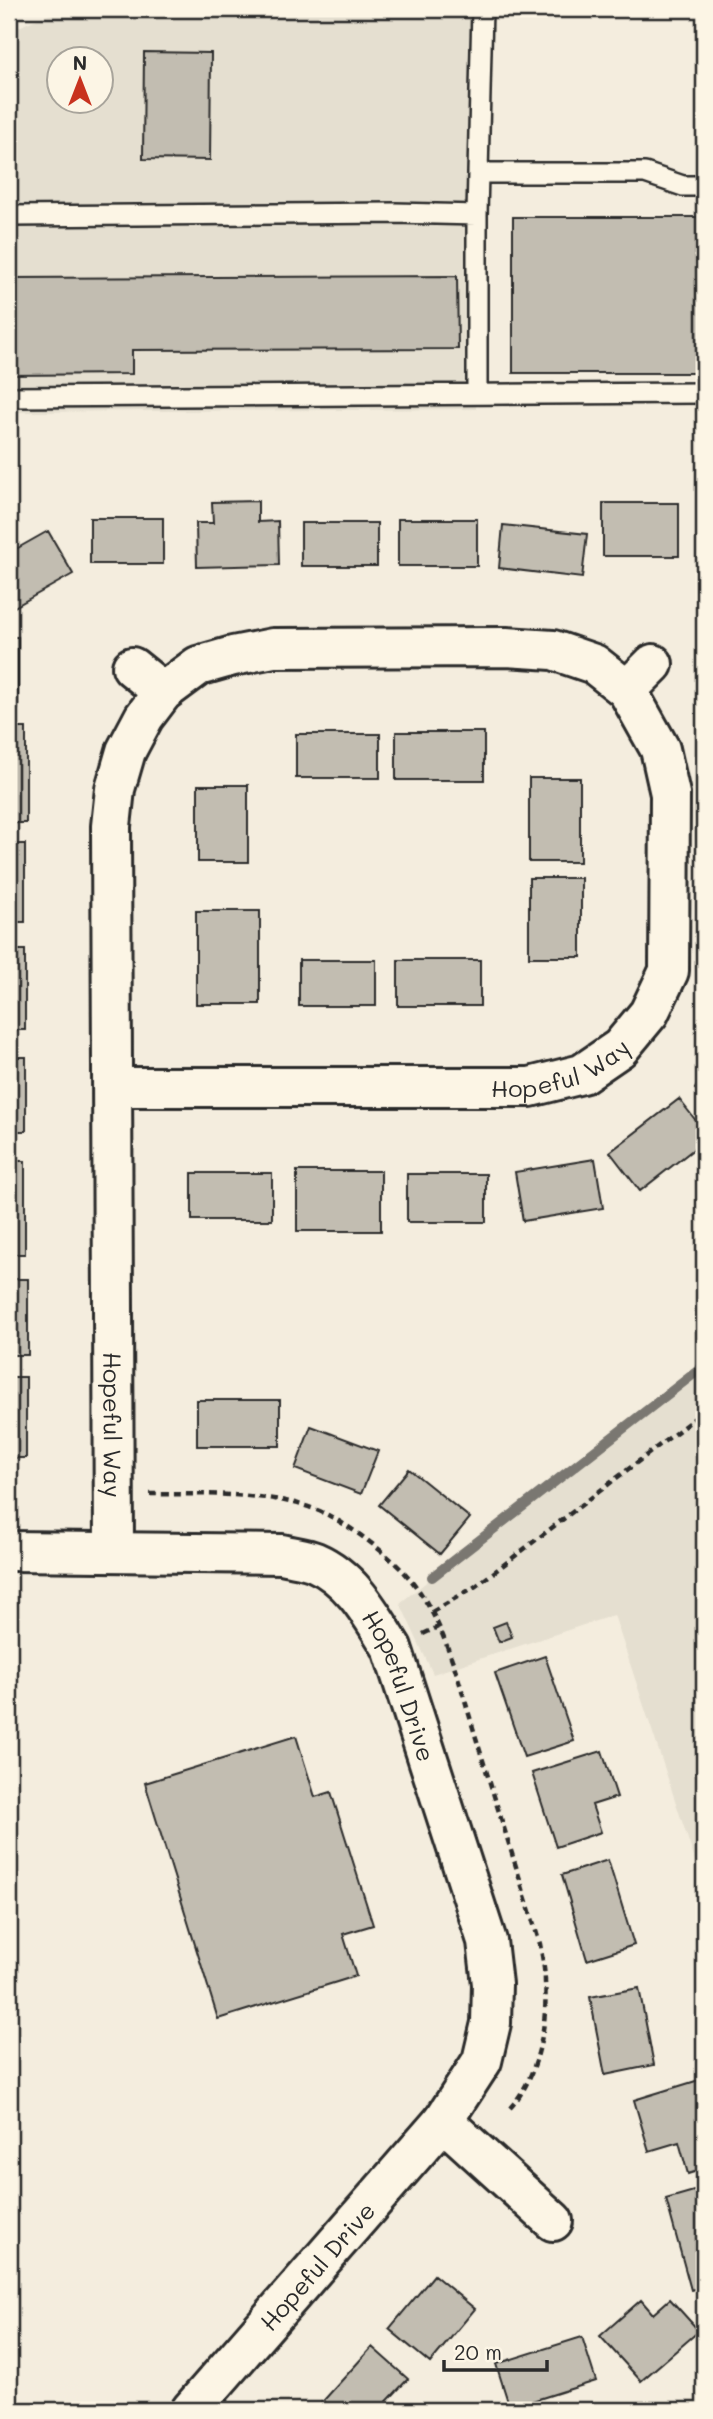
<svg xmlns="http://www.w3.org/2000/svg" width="713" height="2419" font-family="Mali,sans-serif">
<rect width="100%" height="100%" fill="#f4edde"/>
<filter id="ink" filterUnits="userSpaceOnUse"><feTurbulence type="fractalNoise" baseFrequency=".0143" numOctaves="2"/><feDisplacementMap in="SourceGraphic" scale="14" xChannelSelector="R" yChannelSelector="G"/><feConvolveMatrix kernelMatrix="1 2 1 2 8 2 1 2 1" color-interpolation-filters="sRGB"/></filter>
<g filter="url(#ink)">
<path fill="#e5dfd0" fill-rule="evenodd" d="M 63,9 L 482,9 L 476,409 L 9,412 L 9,33 L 27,23 ZM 60,60 L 102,60 L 102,102 L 60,102 Z
M 704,1362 L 704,1888 L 614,1615 L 433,1674 L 400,1603 Z"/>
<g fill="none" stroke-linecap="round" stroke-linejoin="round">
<path stroke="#7a7771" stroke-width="10" d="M 432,1577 L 704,1366"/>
</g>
<path fill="#c2bdb1" stroke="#2b2b2b" stroke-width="2" d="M 144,52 L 211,53 L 210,160 L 143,159 Z
M 513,217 L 704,217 L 704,373 L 513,373 Z
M 457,276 L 458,349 L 132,350 L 132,374 L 9,375 L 9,278 Z
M 258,501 L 258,522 L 278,521 L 279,565 L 197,567 L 196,523 L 213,523 L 212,502 Z
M 603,503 L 679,503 L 679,556 L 603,556 Z
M 90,518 L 163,518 L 163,564 L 90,564 Z
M 398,519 L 477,519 L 477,566 L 398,566 Z
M 301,523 L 377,523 L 377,566 L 301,566 Z
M 503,525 L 587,534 L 582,578 L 499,568 Z
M 48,531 L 73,574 L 9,610 L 9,553 Z
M 9,637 L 18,637 L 18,709 L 9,709 Z
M 9,728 L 26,728 L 26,823 L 9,823 Z
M 396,732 L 484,732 L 484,780 L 396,780 Z
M 296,734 L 380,734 L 380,778 L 296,778 Z
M 529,778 L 580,778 L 580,862 L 529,862 Z
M 198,785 L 248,785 L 248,862 L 198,862 Z
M 9,844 L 25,844 L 25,922 L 9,922 Z
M 529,878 L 581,878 L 581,957 L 529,957 Z
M 196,911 L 260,911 L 260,1004 L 196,1004 Z
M 9,950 L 25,950 L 25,1030 L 9,1030 Z
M 299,960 L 376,960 L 376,1006 L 299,1006 Z
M 398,960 L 480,960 L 480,1006 L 398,1006 Z
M 9,1057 L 26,1057 L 26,1131 L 9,1131 Z
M 704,1074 L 704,1094 L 695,1089 Z
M 679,1099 L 704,1131 L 704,1141 L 640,1191 L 610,1152 Z
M 595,1159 L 603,1208 L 523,1221 L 515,1172 Z
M 9,1161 L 25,1161 L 25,1254 L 9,1254 Z
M 297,1171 L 381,1171 L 381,1231 L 297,1231 Z
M 192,1173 L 272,1173 L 272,1220 L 192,1220 Z
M 407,1174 L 486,1174 L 486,1222 L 407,1222 Z
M 9,1279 L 28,1279 L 28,1355 L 9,1355 Z
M 9,1377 L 26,1377 L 26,1458 L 9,1458 Z
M 197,1400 L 280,1400 L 280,1446 L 197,1446 Z
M 311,1426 L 378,1451 L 361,1494 L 295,1469 Z
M 409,1469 L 470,1518 L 440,1554 L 379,1505 Z
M 506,1622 L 512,1637 L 499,1642 L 493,1627 Z
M 545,1656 L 574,1741 L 524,1757 L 495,1673 Z
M 296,1736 L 315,1797 L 331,1792 L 373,1925 L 343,1934 L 356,1976 L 218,2019 L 145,1783 Z
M 602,1751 L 617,1797 L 592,1805 L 601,1832 L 556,1847 L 532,1773 Z
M 608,1860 L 634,1945 L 587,1960 L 562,1875 Z
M 639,1988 L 654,2065 L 605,2075 L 590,1997 Z
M 699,2080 L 704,2095 L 704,2169 L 688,2174 L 679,2142 L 649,2151 L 634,2100 Z
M 704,2188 L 704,2286 L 691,2290 L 666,2199 Z
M 434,2275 L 475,2309 L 430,2363 L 389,2329 Z
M 670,2299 L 699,2331 L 641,2381 L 600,2336 L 641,2300 L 653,2314 Z
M 582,2337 L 596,2381 L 510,2408 L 496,2364 Z
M 372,2347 L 408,2379 L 379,2410 L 315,2410 Z"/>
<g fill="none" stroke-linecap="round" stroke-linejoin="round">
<g stroke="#2b2b2b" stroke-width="24">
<path id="lane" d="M 482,9 L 478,173 L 645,173 L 683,186 L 704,186
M 477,215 L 478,173
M 9,216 L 395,213 L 477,215 L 477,394
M 9,397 L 704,393"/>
</g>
<g stroke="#2b2b2b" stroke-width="44">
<g id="street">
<path d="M 132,667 L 163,692"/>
<path d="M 627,690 L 653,664"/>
<path id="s1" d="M 114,1087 L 530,1087 L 582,1074 L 620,1048 L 649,1013 L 669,971 L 670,794 L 660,749 L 627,690 L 594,664 L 553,650 L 506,647 L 273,648 L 233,656 L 198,666 L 163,692 L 144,717 L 126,751 L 115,789 L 111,826 L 114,1551"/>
<path id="s2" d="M 9,1551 L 282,1554 C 293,1557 305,1558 315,1562 C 352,1578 372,1616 392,1648 L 487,1941 L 492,1984 L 491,2023 L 482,2061 L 443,2121 L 191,2410"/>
<path d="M 443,2121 L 553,2221"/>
</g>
</g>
<path stroke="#2b2b2b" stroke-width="4.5" stroke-dasharray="7 5" stroke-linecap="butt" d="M 150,1494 C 205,1495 278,1490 328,1515 C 355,1529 392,1557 411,1580 C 446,1623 461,1689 477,1741 C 498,1809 519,1876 540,1944 C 542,1956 545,1970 545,1982 C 548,2023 538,2078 510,2108
M 432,1612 L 476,1586 L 704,1411
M 423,1634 L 438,1627"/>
<use href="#lane" stroke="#fcf5e5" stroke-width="19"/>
<use href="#street" stroke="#fcf5e5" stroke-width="38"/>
</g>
</g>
<g text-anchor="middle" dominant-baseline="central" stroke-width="6" stroke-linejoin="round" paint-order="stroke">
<g font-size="24" fill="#2b2b2b" stroke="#fcf5e5">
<text stroke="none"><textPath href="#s1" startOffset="450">Hopeful Way</textPath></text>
<text stroke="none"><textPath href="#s1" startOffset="2130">Hopeful Way</textPath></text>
<text stroke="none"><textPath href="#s2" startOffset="462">Hopeful Drive</textPath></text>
<text transform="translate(317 2266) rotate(-49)">Hopeful Drive</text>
</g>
</g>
<rect width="713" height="2419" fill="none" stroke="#fcf5e5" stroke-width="35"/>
<rect x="18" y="18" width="678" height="2384" fill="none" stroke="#2b2b2b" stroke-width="2.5" filter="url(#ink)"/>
<g transform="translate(80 80)"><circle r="33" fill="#fcf5e5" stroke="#a8a49b" stroke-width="2"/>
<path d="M0-5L12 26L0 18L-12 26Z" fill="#c8321e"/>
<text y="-10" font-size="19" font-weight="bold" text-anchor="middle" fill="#2b2b2b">N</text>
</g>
<path d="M444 2360v10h103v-10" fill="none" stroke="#2b2b2b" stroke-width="3.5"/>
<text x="454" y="2360" font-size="21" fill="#2b2b2b" stroke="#fcf5e5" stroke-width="5" paint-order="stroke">20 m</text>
</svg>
